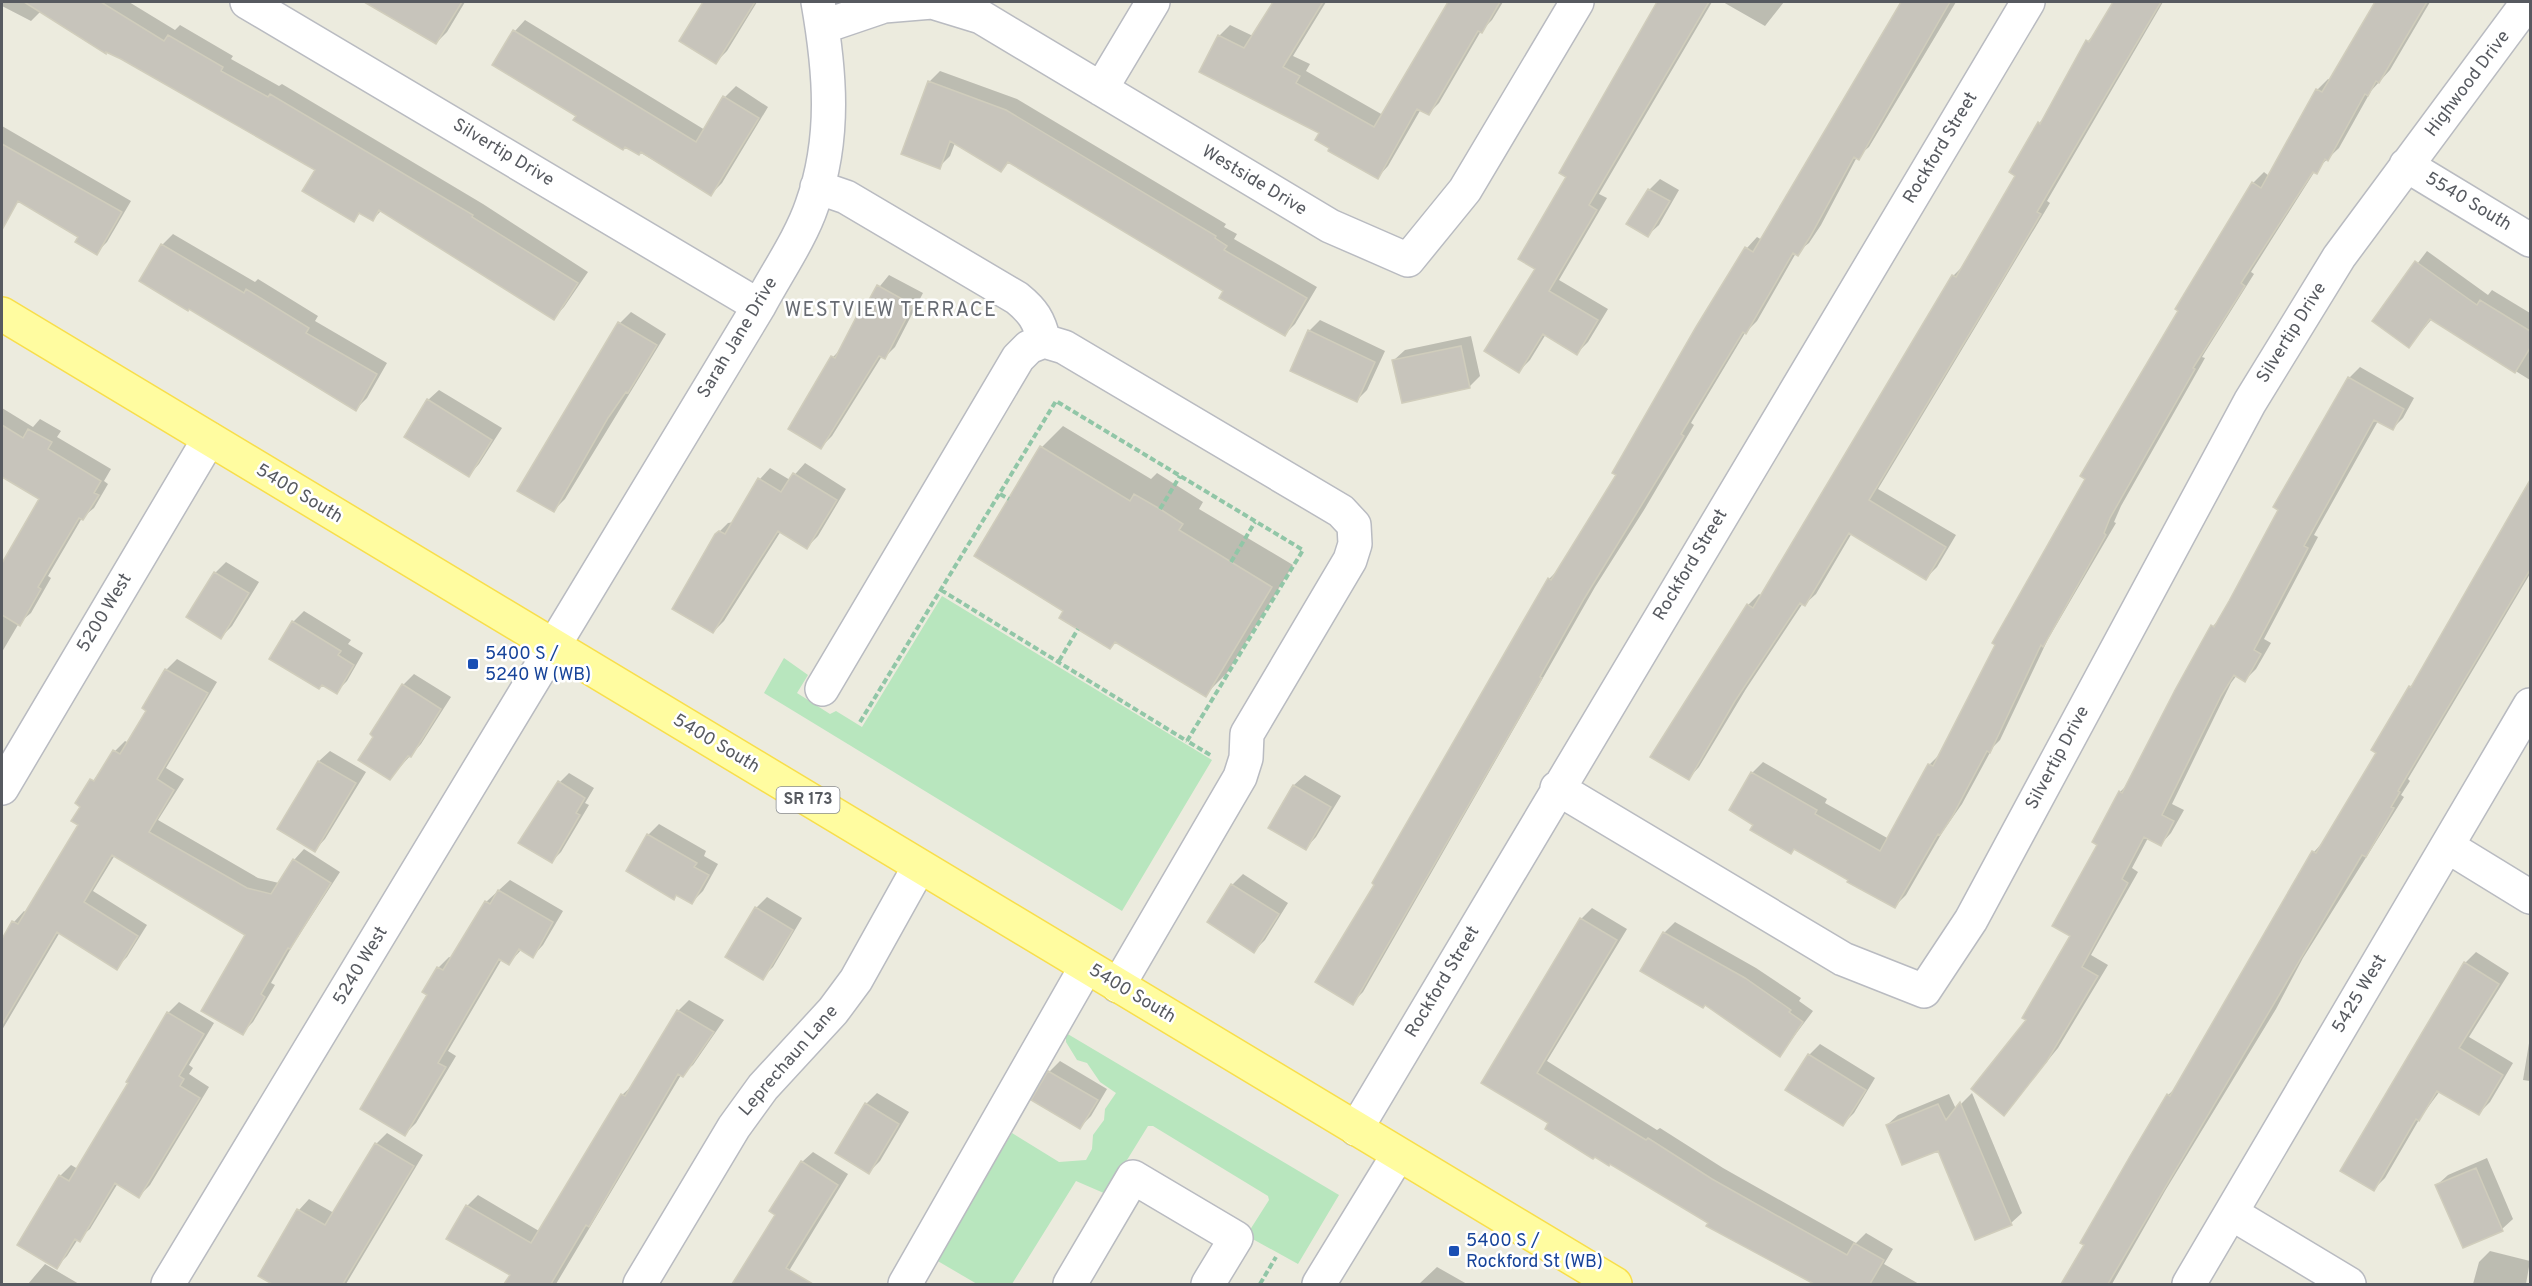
<svg xmlns="http://www.w3.org/2000/svg" width="2532" height="1286" font-family="Overpass,sans-serif">
<rect width="100%" height="100%" fill="#ecebde"/>
<path fill="#b8e6be" d="M 942,596 L 1212,760 L 1122,911 L 764,693 L 784,658 L 808,675 L 797,693 L 830,714 L 836,711 L 862,727 Z
M 1066,1033 L 1339,1195 L 1298,1264 L 1249,1237 L 1248,1233 L 1269,1200 L 1268,1196 L 1153,1126 L 1148,1126 L 1106,1194 L 1076,1181 L 1012,1284 L 977,1284 L 936,1260 L 1012,1133 L 1059,1162 L 1086,1160 L 1092,1149 L 1093,1135 L 1104,1120 L 1105,1109 L 1116,1093 L 1100,1082 L 1087,1063 L 1077,1060 L 1066,1042 Z"/>
<path fill="#0003" d="M 2,2 L 129,2 L 175,30 L 180,25 L 233,56 L 231,59 L 279,86 L 282,84 L 483,204 L 588,272 L 564,307 L 554,318 L 382,210 L 373,219 L 361,212 L 354,220 L 317,169 L 41,11 L 31,21 L 2,6 Z
M 397,2 L 465,2 L 447,32 L 436,43 L 389,15 Z
M 704,2 L 757,2 L 727,51 L 716,62 L 681,41 Z
M 1276,2 L 1326,2 L 1293,56 L 1310,64 L 1306,71 L 1383,115 L 1449,2 L 1503,2 L 1492,20 L 1481,31 L 1439,103 L 1429,113 L 1421,109 L 1388,166 L 1378,177 L 1332,147 L 1322,132 L 1201,71 L 1219,36 L 1230,25 L 1253,36 Z
M 1659,2 L 1712,2 L 1599,194 L 1607,198 L 1559,280 L 1608,309 L 1588,342 L 1577,353 L 1546,334 L 1530,360 L 1519,371 L 1537,269 L 1568,177 L 1561,172 Z
M 1723,2 L 1784,2 L 1765,26 Z
M 1902,2 L 1956,2 L 1869,147 L 1857,157 L 1821,225 L 1809,243 L 1796,253 L 1757,321 L 1745,333 L 1691,423 L 1694,425 L 1644,510 L 1595,587 L 1363,992 L 1352,1003 L 1376,884 L 1549,579 L 1560,568 L 1618,475 L 1747,248 L 1757,237 L 1762,240 Z
M 2115,2 L 2163,2 L 2047,201 L 2050,203 L 1878,489 L 1956,535 L 1937,567 L 1926,578 L 1852,533 L 1816,594 L 1805,604 L 1803,603 L 1746,689 L 1699,767 L 1689,778 L 1748,605 L 1759,594 L 1762,596 L 1953,276 L 1964,265 L 2017,175 L 2039,123 L 2046,117 L 2088,41 L 2096,33 Z
M 2381,2 L 2430,2 L 2390,70 L 2371,91 L 2339,148 L 2315,171 L 2251,272 L 2254,274 L 2202,357 L 2205,358 L 2121,506 L 2114,522 L 2116,523 L 2048,639 L 2000,740 L 1993,747 L 1962,804 L 1943,831 L 1906,895 L 1895,906 L 1755,824 L 1752,773 L 1763,762 L 1827,799 L 1825,803 L 1889,839 L 1929,765 L 1940,754 L 2253,183 L 2264,172 L 2269,176 L 2317,90 L 2328,79 L 2331,80 L 2371,12 Z
M 525,20 L 705,130 L 725,97 L 736,86 L 768,107 L 722,183 L 711,194 L 578,116 L 515,31 Z
M 940,71 L 1017,99 L 1226,224 L 1224,227 L 1237,234 L 1234,239 L 1317,287 L 1295,324 L 1285,334 L 1225,290 L 1010,161 L 1001,170 L 955,143 L 950,156 L 939,167 L 929,82 Z
M 2,126 L 131,201 L 107,242 L 96,253 L 80,236 L 20,200 L 14,205 L 2,198 Z
M 1660,179 L 1679,190 L 1659,225 L 1648,235 L 1628,223 L 1649,190 Z
M 173,234 L 255,282 L 258,279 L 318,316 L 315,321 L 387,363 L 367,398 L 356,409 L 190,307 L 141,281 L 163,244 Z
M 2427,251 L 2488,295 L 2492,290 L 2530,313 L 2530,380 L 2432,319 L 2409,346 L 2374,321 Z
M 889,275 L 923,293 L 895,347 L 884,358 L 882,356 L 832,436 L 821,447 L 833,357 L 842,348 L 863,307 Z
M 631,312 L 666,334 L 565,499 L 554,510 L 620,323 Z
M 1320,320 L 1385,351 L 1367,390 L 1356,401 L 1309,331 Z
M 1471,336 L 1480,376 L 1469,387 L 1394,360 L 1405,350 Z
M 2360,367 L 2414,398 L 2403,418 L 2392,429 L 2378,421 L 2314,535 L 2318,537 L 2264,639 L 2271,643 L 2256,669 L 2245,680 L 2237,675 L 2231,683 L 2172,804 L 2184,810 L 2171,833 L 2161,844 L 2148,838 L 2132,868 L 2138,872 L 2091,955 L 2108,965 L 2058,1048 L 2004,1114 L 2028,1019 L 2072,936 L 2099,844 L 2120,792 L 2129,783 L 2213,626 L 2222,617 L 2349,378 Z
M 439,390 L 502,428 L 479,464 L 469,475 L 428,400 Z
M 2,408 L 33,427 L 40,419 L 61,431 L 57,437 L 111,469 L 104,481 L 108,484 L 94,508 L 82,518 L 48,576 L 51,578 L 31,613 L 19,623 L 2,652 L 2,565 L 41,499 L 2,475 Z
M 1063,426 L 1151,479 L 1157,473 L 1203,502 L 1199,509 L 1293,565 L 1227,673 L 1205,695 L 1116,641 L 1110,647 L 1065,610 L 1042,447 Z
M 805,463 L 846,489 L 818,536 L 807,547 L 781,531 L 724,621 L 713,632 L 717,534 L 728,523 L 734,522 L 760,479 L 770,468 L 790,480 Z
M 2530,485 L 2530,574 L 2408,779 L 2410,781 L 2401,795 L 2404,797 L 2303,958 L 2276,1009 L 2165,1191 L 2112,1284 L 2063,1284 L 2168,1095 L 2177,1087 L 2314,852 L 2324,841 L 2378,752 L 2410,687 L 2416,681 Z
M 226,562 L 259,582 L 232,626 L 221,637 L 215,573 Z
M 304,611 L 351,640 L 348,644 L 363,653 L 347,681 L 336,692 L 293,622 Z
M 177,659 L 217,682 L 166,768 L 184,779 L 158,820 L 258,878 L 279,883 L 294,860 L 304,849 L 340,872 L 294,943 L 271,983 L 275,985 L 253,1022 L 242,1033 L 247,934 L 115,855 L 93,891 L 147,925 L 127,957 L 116,968 L 60,932 L 2,1030 L 2,937 L 4,938 L 14,922 L 24,911 L 27,913 L 80,824 L 82,806 L 77,803 L 115,751 L 125,741 L 129,743 L 148,710 L 144,708 L 166,670 Z
M 414,674 L 451,697 L 421,744 L 390,778 L 375,736 L 372,734 L 403,685 Z
M 330,751 L 366,772 L 325,839 L 315,850 L 279,829 L 319,761 Z
M 569,773 L 594,788 L 585,803 L 589,805 L 561,852 L 552,861 L 560,782 Z
M 1305,775 L 1341,796 L 1316,837 L 1306,848 L 1270,827 L 1294,785 Z
M 659,824 L 706,851 L 704,856 L 718,864 L 703,891 L 692,902 L 678,894 L 674,898 L 648,835 Z
M 1243,874 L 1288,903 L 1265,940 L 1254,951 L 1232,885 Z
M 510,880 L 563,911 L 543,945 L 533,956 L 522,949 L 509,963 L 502,959 L 448,1051 L 456,1056 L 416,1123 L 405,1134 L 429,994 L 438,968 L 449,957 L 452,958 L 486,902 Z
M 767,897 L 802,918 L 773,967 L 762,978 L 756,908 Z
M 1592,908 L 1627,929 L 1547,1061 L 1657,1130 L 1660,1128 L 1723,1168 L 1856,1243 L 1866,1233 L 1893,1249 L 1884,1264 L 1919,1284 L 1817,1284 L 1710,1222 L 1483,1083 L 1581,919 Z
M 1675,922 L 1756,968 L 1801,998 L 1799,1001 L 1813,1011 L 1780,1055 L 1664,933 Z
M 2476,952 L 2509,973 L 2469,1037 L 2513,1063 L 2490,1102 L 2479,1113 L 2440,1091 L 2420,1118 L 2385,1178 L 2374,1189 L 2465,963 Z
M 689,1000 L 724,1020 L 693,1065 L 681,1075 L 556,1284 L 506,1284 L 512,1275 L 467,1206 L 478,1195 L 539,1231 L 622,1095 L 634,1084 L 678,1011 Z
M 179,1002 L 214,1023 L 189,1065 L 193,1068 L 189,1074 L 209,1087 L 150,1185 L 139,1196 L 118,1183 L 90,1229 L 78,1239 L 67,1256 L 56,1267 L 60,1176 L 71,1165 L 78,1169 L 130,1083 L 168,1013 Z
M 2530,1037 L 2530,1081 L 2523,1080 Z
M 1820,1044 L 1875,1078 L 1854,1113 L 1843,1124 L 1788,1089 L 1809,1055 Z
M 1060,1061 L 1107,1089 L 1091,1116 L 1080,1127 L 1049,1072 Z
M 877,1093 L 909,1112 L 880,1161 L 869,1172 L 866,1104 Z
M 1972,1093 L 2022,1213 L 2011,1223 L 1939,1149 L 1887,1125 L 1898,1115 L 1949,1094 L 1956,1109 Z
M 387,1133 L 423,1155 L 346,1284 L 269,1284 L 271,1282 L 260,1275 L 299,1210 L 309,1199 L 334,1213 L 376,1144 Z
M 813,1152 L 848,1174 L 781,1284 L 734,1284 L 777,1215 L 802,1162 Z
M 2487,1158 L 2513,1219 L 2502,1229 L 2437,1185 L 2448,1175 Z
M 2490,1251 L 2530,1261 L 2526,1284 L 2473,1284 L 2479,1262 Z
M 45,1264 L 79,1284 L 28,1284 Z
M 1437,1267 L 1467,1284 L 1419,1284 Z"/>
<path fill="#c7c4bb" stroke="#d0cdbc" stroke-width="1.5" d="M 24,2 L 101,2 L 164,41 L 168,35 L 223,67 L 221,71 L 268,97 L 270,94 L 473,215 L 472,217 L 578,283 L 554,320 L 379,210 L 373,221 L 359,213 L 354,222 L 302,191 L 315,170 L 121,59 L 106,52 L 106,54 Z
M 364,2 L 462,2 L 436,44 Z
M 703,2 L 755,2 L 716,64 L 679,41 Z
M 1273,2 L 1323,2 L 1283,67 L 1300,76 L 1296,83 L 1374,127 L 1448,2 L 1500,2 L 1482,33 L 1478,31 L 1429,115 L 1417,109 L 1378,179 L 1328,151 L 1329,148 L 1315,140 L 1319,133 L 1199,72 L 1218,35 L 1244,48 Z
M 1657,2 L 1709,2 L 1589,205 L 1597,210 L 1549,291 L 1598,320 L 1577,355 L 1543,334 L 1519,373 L 1484,351 L 1535,269 L 1518,259 L 1566,177 L 1559,173 Z
M 1901,2 L 1950,2 L 1859,160 L 1854,157 L 1810,237 L 1798,256 L 1793,253 L 1746,334 L 1743,332 L 1681,434 L 1684,436 L 1584,599 L 1540,677 L 1542,678 L 1353,1005 L 1315,982 L 1374,885 L 1372,883 L 1548,578 L 1551,580 L 1616,475 L 1612,473 L 1696,327 L 1745,247 L 1753,252 Z
M 2113,2 L 2161,2 L 2037,212 L 2041,214 L 2002,280 L 1869,500 L 1946,547 L 1926,580 L 1849,533 L 1805,606 L 1800,603 L 1735,701 L 1689,780 L 1650,757 L 1747,604 L 1753,608 L 1952,275 L 1956,277 L 2015,176 L 2009,172 L 2038,122 L 2040,124 L 2086,40 L 2089,42 Z
M 2375,2 L 2427,2 L 2379,83 L 2376,81 L 2368,96 L 2365,94 L 2328,161 L 2325,159 L 2317,174 L 2313,172 L 2241,283 L 2245,286 L 2193,368 L 2195,369 L 2110,518 L 2104,533 L 2106,535 L 2043,647 L 2041,645 L 1990,753 L 1987,751 L 1952,817 L 1940,835 L 1938,834 L 1895,908 L 1847,882 L 1848,880 L 1794,849 L 1791,854 L 1750,830 L 1753,825 L 1729,810 L 1751,772 L 1817,810 L 1815,814 L 1880,851 L 1928,764 L 1933,766 L 1995,645 L 1992,643 L 2085,479 L 2080,476 L 2178,311 L 2175,309 L 2252,182 L 2261,188 L 2316,89 L 2322,92 Z
M 513,30 L 696,142 L 723,96 L 759,118 L 711,196 L 641,152 L 639,155 L 625,147 L 623,150 L 573,120 L 576,116 L 492,65 Z
M 928,81 L 1006,110 L 1216,236 L 1215,238 L 1227,246 L 1224,250 L 1307,298 L 1285,336 L 1219,298 L 1223,291 L 1008,162 L 1001,172 L 950,141 L 940,169 L 901,154 Z
M 2,144 L 122,212 L 97,255 L 75,242 L 78,237 L 18,201 L 2,230 Z
M 1648,189 L 1670,201 L 1648,237 L 1626,224 Z
M 161,244 L 244,293 L 246,289 L 309,328 L 306,333 L 377,374 L 356,411 L 189,309 L 188,311 L 139,281 Z
M 2415,261 L 2477,305 L 2480,300 L 2530,331 L 2530,348 L 2515,373 L 2430,319 L 2409,348 L 2372,321 Z
M 877,285 L 913,305 L 885,359 L 879,356 L 821,449 L 788,429 L 831,356 L 835,358 L 862,306 L 865,307 Z
M 618,322 L 657,345 L 628,393 L 626,392 L 608,418 L 554,512 L 517,491 Z
M 1308,330 L 1375,362 L 1357,402 L 1290,371 Z
M 1461,346 L 1470,388 L 1402,403 L 1392,360 Z
M 2348,377 L 2404,409 L 2393,430 L 2374,420 L 2304,546 L 2308,548 L 2254,650 L 2261,654 L 2245,682 L 2234,675 L 2221,696 L 2162,815 L 2174,821 L 2161,846 L 2144,837 L 2122,879 L 2128,883 L 2082,967 L 2098,976 L 2047,1061 L 2004,1116 L 1971,1089 L 2026,1020 L 2022,1018 L 2070,936 L 2052,926 L 2097,845 L 2092,842 L 2119,791 L 2122,793 L 2175,690 L 2211,625 L 2214,627 L 2229,601 L 2278,510 L 2273,507 Z
M 427,399 L 492,440 L 469,477 L 404,437 Z
M 2,425 L 23,438 L 28,429 L 52,442 L 48,449 L 101,481 L 94,493 L 99,495 L 83,520 L 79,518 L 38,587 L 41,589 L 20,626 L 2,615 L 2,563 L 39,499 L 2,477 Z
M 1040,446 L 1130,501 L 1134,494 L 1160,509 L 1183,524 L 1179,530 L 1272,587 L 1206,697 L 1115,642 L 1110,649 L 1059,618 L 1063,611 L 974,556 Z
M 793,473 L 837,500 L 807,549 L 778,531 L 713,633 L 672,609 L 715,534 L 719,531 L 725,534 L 758,478 L 781,492 Z
M 2530,480 L 2530,570 L 2398,791 L 2400,792 L 2391,807 L 2394,808 L 2366,857 L 2362,855 L 2108,1284 L 2061,1284 L 2084,1245 L 2080,1243 L 2129,1158 L 2167,1094 L 2170,1096 L 2312,851 L 2316,853 L 2376,753 L 2371,750 L 2409,686 L 2411,687 Z
M 214,572 L 249,593 L 221,639 L 186,617 Z
M 292,621 L 341,651 L 338,655 L 354,665 L 337,694 L 322,685 L 319,689 L 269,659 Z
M 165,669 L 208,693 L 157,779 L 174,790 L 149,832 L 247,888 L 271,894 L 293,859 L 331,883 L 290,949 L 288,948 L 261,994 L 265,997 L 243,1035 L 201,1011 L 245,935 L 112,855 L 84,902 L 138,936 L 117,970 L 57,932 L 2,1025 L 2,939 L 12,921 L 18,924 L 78,825 L 71,821 L 80,807 L 75,803 L 90,779 L 94,781 L 113,750 L 120,754 L 146,711 L 142,708 Z
M 402,684 L 441,709 L 411,757 L 408,756 L 390,780 L 358,760 L 373,737 L 370,734 Z
M 318,761 L 356,783 L 315,852 L 277,829 Z
M 558,781 L 585,798 L 576,813 L 580,815 L 552,863 L 518,843 Z
M 1293,785 L 1331,807 L 1306,850 L 1268,828 Z
M 647,834 L 697,863 L 694,867 L 709,875 L 692,904 L 676,895 L 674,900 L 626,871 Z
M 1231,884 L 1279,914 L 1254,953 L 1207,922 Z
M 498,890 L 553,922 L 533,958 L 519,949 L 509,965 L 499,959 L 438,1063 L 446,1067 L 405,1136 L 360,1109 L 427,995 L 422,992 L 437,967 L 443,970 L 485,901 L 490,904 Z
M 755,907 L 793,930 L 763,980 L 725,957 Z
M 1580,918 L 1617,940 L 1537,1073 L 1646,1140 L 1648,1138 L 1712,1179 L 1847,1255 L 1854,1243 L 1884,1260 L 1870,1284 L 1814,1284 L 1706,1226 L 1708,1223 L 1610,1164 L 1609,1166 L 1595,1157 L 1593,1159 L 1545,1129 L 1548,1123 L 1481,1083 Z
M 1663,932 L 1745,978 L 1791,1010 L 1789,1012 L 1803,1022 L 1780,1057 L 1705,1005 L 1703,1008 L 1640,971 Z
M 2464,962 L 2499,984 L 2459,1048 L 2503,1075 L 2479,1115 L 2437,1091 L 2419,1121 L 2416,1119 L 2374,1191 L 2340,1171 Z
M 677,1010 L 714,1032 L 683,1077 L 678,1074 L 589,1227 L 586,1225 L 551,1284 L 504,1284 L 510,1275 L 446,1239 L 466,1205 L 531,1243 L 621,1094 L 625,1096 Z
M 167,1012 L 204,1034 L 179,1076 L 184,1079 L 180,1086 L 200,1098 L 139,1198 L 115,1183 L 80,1242 L 75,1239 L 57,1269 L 17,1245 L 59,1175 L 69,1181 L 128,1083 L 126,1082 Z
M 1808,1054 L 1866,1090 L 1843,1126 L 1785,1090 Z
M 1048,1071 L 1098,1100 L 1080,1129 L 1031,1100 Z
M 1960,1102 L 2012,1225 L 1975,1240 L 1938,1151 L 1902,1165 L 1886,1125 L 1938,1104 L 1946,1120 Z
M 865,1103 L 899,1124 L 869,1174 L 835,1153 Z
M 375,1143 L 414,1166 L 343,1284 L 272,1284 L 258,1276 L 297,1209 L 325,1225 Z
M 801,1161 L 838,1185 L 786,1268 L 813,1284 L 732,1284 L 775,1215 L 769,1211 Z
M 2476,1168 L 2503,1231 L 2463,1248 L 2435,1185 Z"/>
<g fill="none" stroke-linecap="round" stroke-linejoin="round">
<g stroke="#b9bbc1" stroke-width="36">
<path id="minor" d="M 247,2 L 759,306
M 822,27 L 884,6 L 932,2 L 981,17 L 1330,226 L 1408,260 L 1465,190 L 1577,2
M 1101,89 L 1153,2
M 2406,165 L 2530,240
M 817,187 L 846,197 L 1017,298 C 1033,311 1039,320 1044,341
M 822,689 L 1018,358 L 1029,347 L 1044,341 L 1064,347 L 1341,511 L 1354,525 L 1355,544 L 1350,560 L 1247,734 L 1246,758 L 1240,777 L 1118,986
M 2,788 L 209,439
M 1557,788 L 1843,959 L 1924,991 L 1971,920 L 2250,402 L 2339,257 L 2528,2
M 2447,846 L 2530,897
M 1356,1129 L 2028,2
M 2231,1213 L 2349,1284
M 168,1284 L 759,306 C 776,274 801,238 812,205 C 836,137 830,71 818,2
M 640,1284 L 734,1127 L 763,1087 L 833,1011 L 856,980 L 919,867
M 905,1284 L 1086,967
M 1070,1284 L 1133,1177 L 1236,1238 L 1208,1284
M 1319,1284 L 1398,1155
M 2189,1284 L 2530,705"/>
</g>
<g stroke="#f8de4b" stroke-width="36">
<path id="major" d="M 2,314 L 1615,1284"/>
</g>
<path stroke="#91c6a7" stroke-width="4" stroke-dasharray="6 3" stroke-linecap="butt" d="M 1000,494 L 1009,499
M 1160,509 L 1180,476
M 1231,562 L 1255,522
M 941,590 L 1187,741
M 1059,661 L 1078,629
M 860,722 L 1056,401 L 1303,550 L 1187,741 L 1212,756
M 1260,1284 L 1276,1257"/>
<use href="#minor" stroke="#fff" stroke-width="33"/>
<use href="#major" stroke="#fffca0" stroke-width="33"/>
</g>
<g fill="#1a4fb4" stroke="#fff" stroke-width="2">
<rect x="467" y="658" width="12" height="12" rx="3"/>
<rect x="1448" y="1245" width="12" height="12" rx="3"/>
</g>
<g text-anchor="middle" dominant-baseline="central" stroke-width="5" stroke-linejoin="round" paint-order="stroke">
<rect fill="#fff" stroke="#898c90" stroke-width="1.5" x="776.5" y="787" width="63" height="26" rx="4.5"/>
<g font-size="16" font-weight="bold" fill="#575a60">
<text x="808" y="800">SR 173</text>
</g>
<g font-size="18" fill="#575a60" stroke="#fff">
<text transform="translate(2468 84) rotate(-53)">Highwood Drive</text>
<text transform="translate(1941 148) rotate(-59)">Rockford Street</text>
<text transform="translate(503 153) rotate(31)">Silvertip Drive</text>
<text transform="translate(1254 181) rotate(31)">Westside Drive</text>
<text transform="translate(2468 202) rotate(31)">5540 South</text>
<text transform="translate(2292 333) rotate(-58)">Silvertip Drive</text>
<text transform="translate(738 338) rotate(-59)">Sarah Jane Drive</text>
<text transform="translate(299 494) rotate(31)">5400 South</text>
<text transform="translate(1691 565) rotate(-59)">Rockford Street</text>
<text transform="translate(105 613) rotate(-59)">5200 West</text>
<text transform="translate(716 744) rotate(31)">5400 South</text>
<text transform="translate(2058 758) rotate(-62)">Silvertip Drive</text>
<text transform="translate(361 966) rotate(-59)">5240 West</text>
<text transform="translate(1443 982) rotate(-59)">Rockford Street</text>
<text transform="translate(1132 994) rotate(31)">5400 South</text>
<text transform="translate(2360 994) rotate(-59)">5425 West</text>
<text transform="translate(789 1061) rotate(-49)">Leprechaun Lane</text>
</g>
<g font-size="18" fill="#164399" stroke="#fff" text-anchor="start">
<text x="485" y="654">5400 S /<tspan x="485" dy="21">5240 W (WB)</tspan></text>
<text x="1466" y="1241">5400 S /<tspan x="1466" dy="21">Rockford St (WB)</tspan></text>
</g>
<g font-size="20" letter-spacing="1.5" fill="#686c73" stroke="#fff">
<text x="891" y="311">WESTVIEW TERRACE</text>
</g>
</g>
<rect width="2532" height="1286" fill="none" stroke="#575a60" stroke-width="6"/>
</svg>
